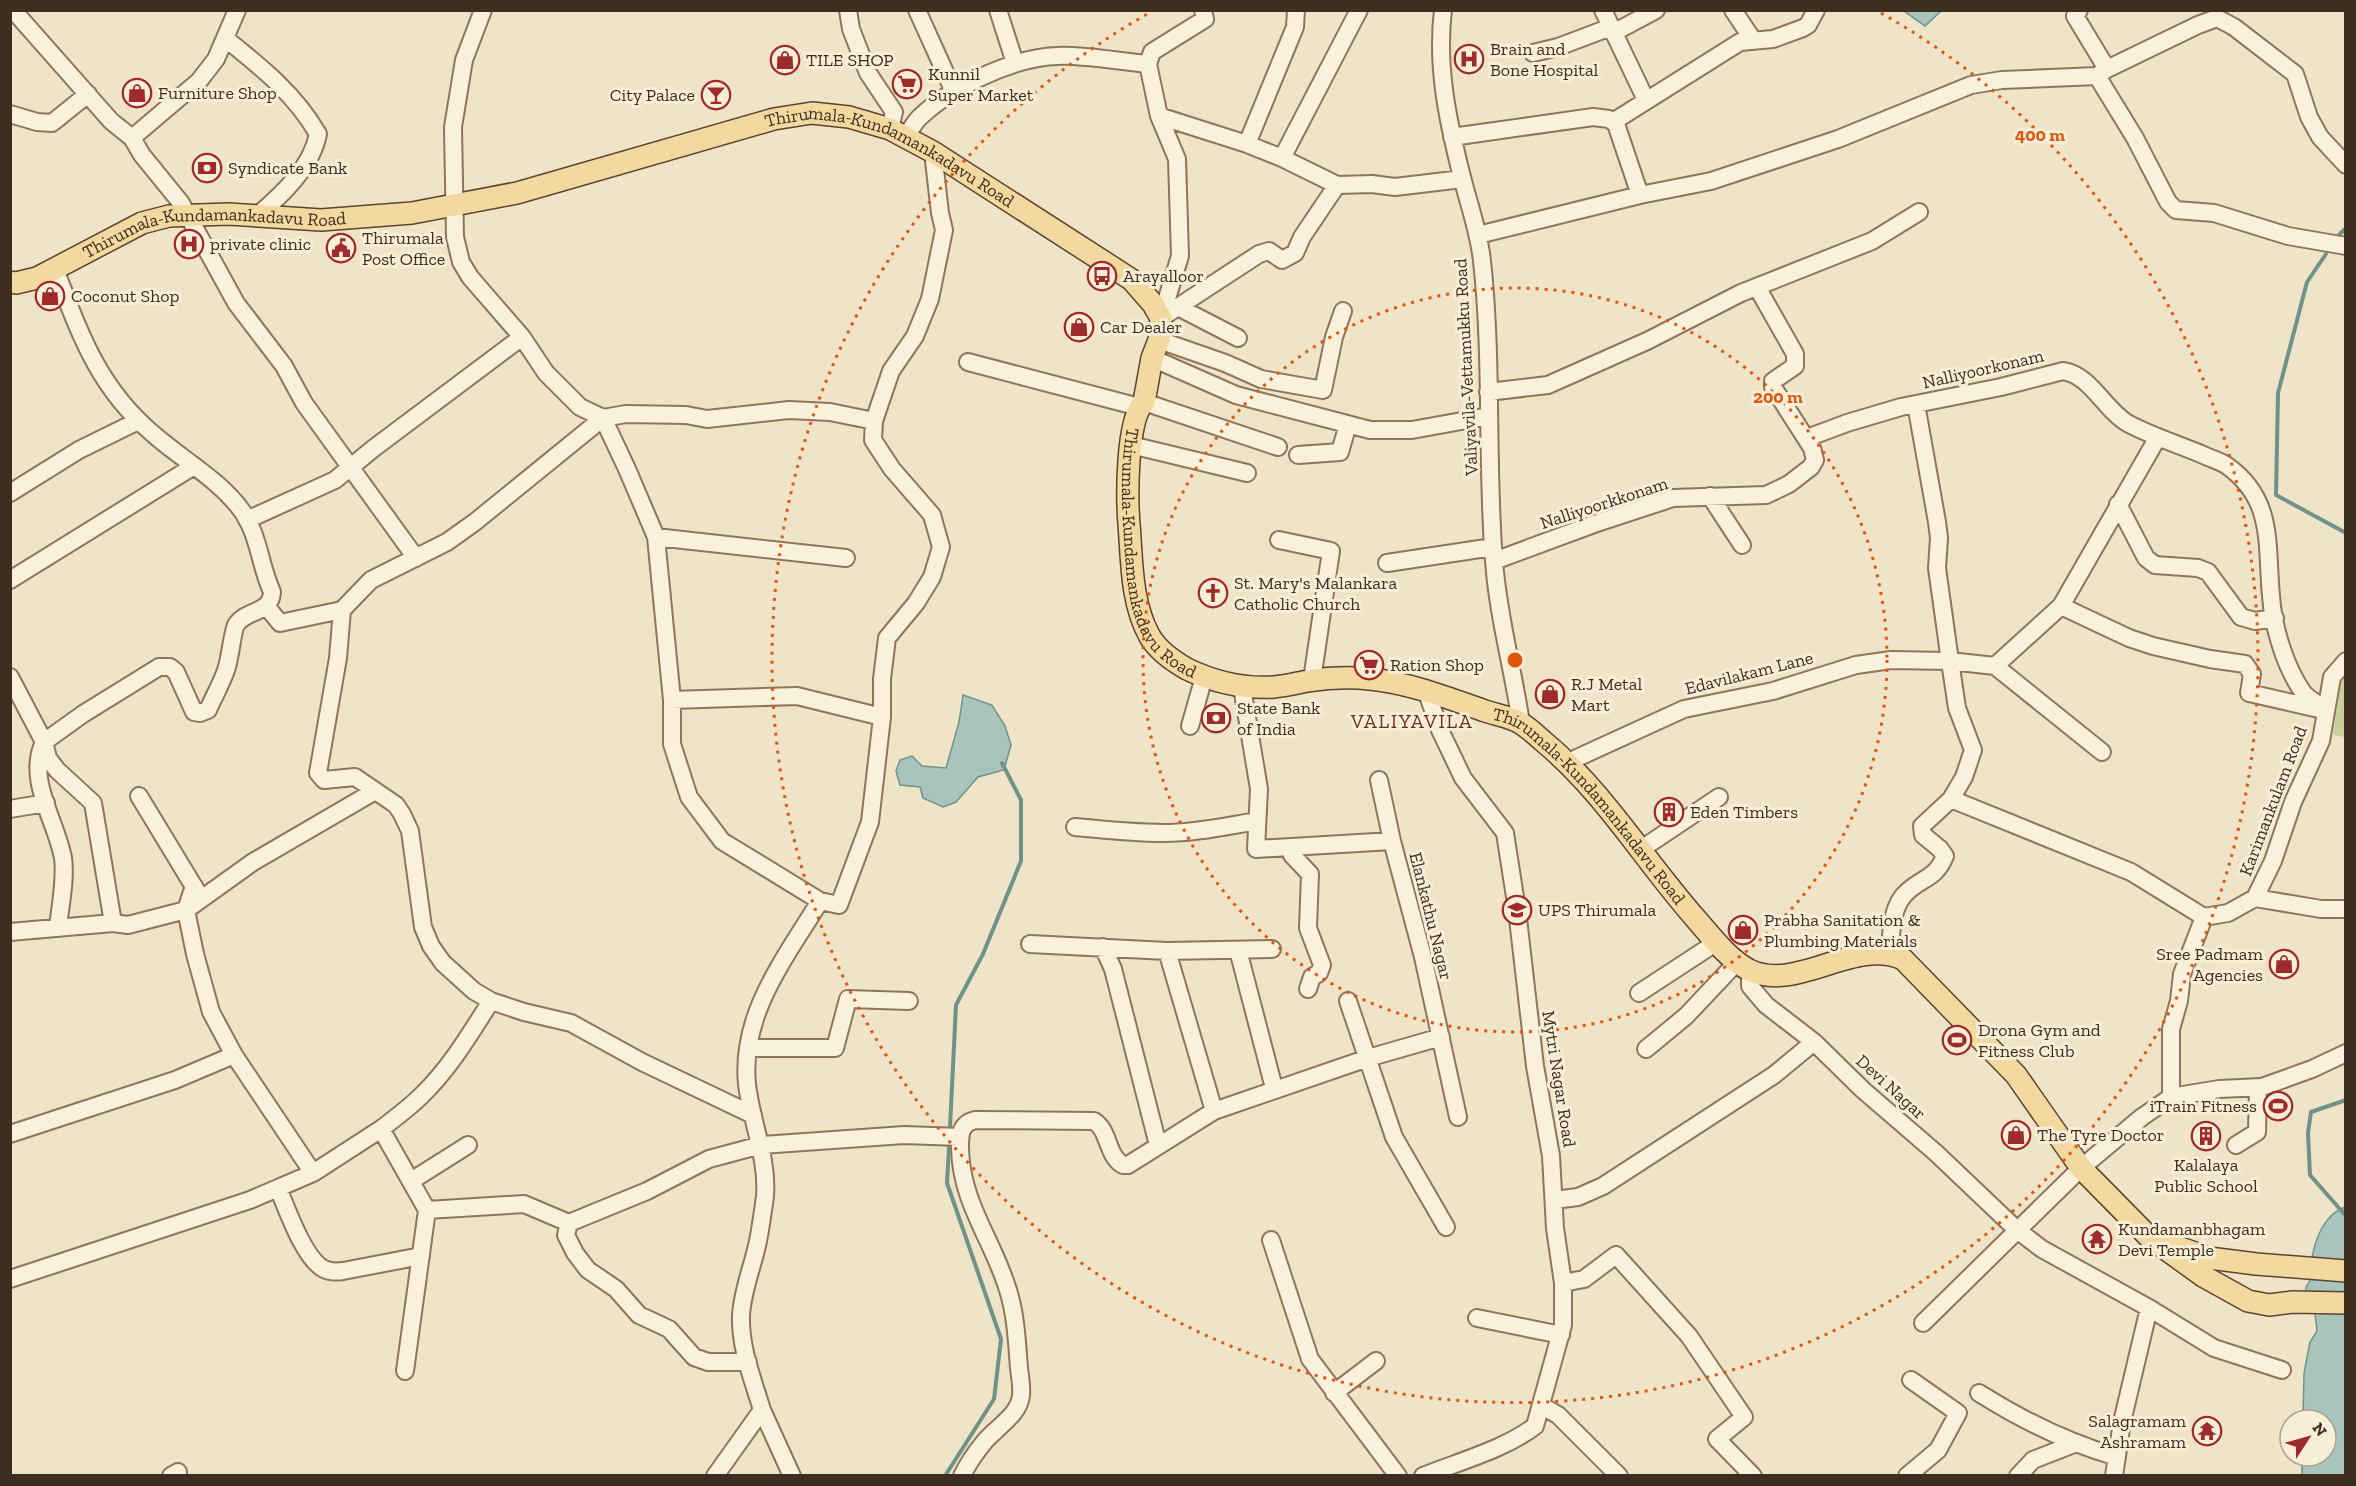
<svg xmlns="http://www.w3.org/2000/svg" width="2356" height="1486" font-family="'Zilla Slab',serif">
<rect width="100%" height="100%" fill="#f0e4c8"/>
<path fill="#c9cf9b" d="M 2345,677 L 2345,737 L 2333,735 L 2341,681 Z"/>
<path fill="#a9c4bc" stroke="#6f938a" stroke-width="1.5" d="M 1904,11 L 1941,11 L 1925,26 Z
M 963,695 L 992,705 L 1005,726 L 1011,745 L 1004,770 L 978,777 L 956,802 L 943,807 L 923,798 L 920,787 L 900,785 L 896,771 L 900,760 L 912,756 L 922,766 L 946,768 L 959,722 Z
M 2345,1207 L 2345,1475 L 2302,1476 L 2302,1456 L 2326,1456 L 2326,1420 L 2303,1420 L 2304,1373 L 2310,1342 L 2317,1331 L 2314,1304 L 2306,1294 L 2306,1287 C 2313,1279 2310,1269 2312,1259 C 2315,1238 2325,1214 2345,1207 Z"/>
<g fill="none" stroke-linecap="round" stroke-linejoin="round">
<path stroke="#6f938a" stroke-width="4" d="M 2338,236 L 2346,228
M 2326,254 L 2307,282 L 2278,393 L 2276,495 L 2346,533
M 2346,1100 L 2311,1112 L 2308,1133 L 2310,1175 L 2346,1216
M 950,1127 L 956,1005 L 983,954 L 1021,861 L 1021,800 L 1002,763
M 945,1476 L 994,1399 L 1001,1339 L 947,1183 L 949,1147"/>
<g stroke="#8d765c" stroke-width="20">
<path id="minor" d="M 13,10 L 111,121 L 132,138 L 142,155 L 181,203 L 236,303 L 284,366 L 304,403 L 416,558
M 483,10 L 464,60 L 453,127 L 455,237 L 461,262 L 470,277 L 522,337 L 546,373 L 580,407 L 603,418 L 627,469 L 656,537 L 672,700 L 797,696 L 882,717
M 848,10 L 851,29 L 868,73 L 894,112 L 890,129
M 917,10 L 954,92
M 998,10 L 1015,63
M 1443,10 C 1436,67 1448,122 1462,177 C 1469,205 1479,232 1482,261 C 1493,361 1486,461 1494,561 C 1498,616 1513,669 1521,723
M 1603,10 L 1646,100
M 1733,10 L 1753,40
M 2079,10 L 2075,16 L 2107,69
M 1613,33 L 1656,10
M 226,39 C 261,67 295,94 318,134 C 312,166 283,194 258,215
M 1533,53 L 1558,47 L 1611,27
M 2097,76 L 2135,138 L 2168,202 L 2176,210 L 2214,213 L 2288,236 L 2346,246
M 10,114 L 37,122 L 52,123 L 88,94
M 1159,116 L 1247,144 L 1282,158 L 1337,185 L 1372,184 L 1395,187 L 1462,179
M 906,136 C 910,131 914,123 919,118 C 951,87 1012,58 1056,56 C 1083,54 1121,62 1148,64
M 1452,137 L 1593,117 L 1609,119 L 1616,124
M 132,138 L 199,81 L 216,59 L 237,10
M 1247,144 L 1295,27 L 1296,10
M 1282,158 L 1359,10
M 1640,195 L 1616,124 L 1619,118 L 1740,42 L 1773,39 L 1803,28 L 1808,25 L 1816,10
M 1478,235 L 1640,195 L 1711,181 L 1838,139 L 1971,85 L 2002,80 L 2097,76 L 2107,69 L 2198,25 L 2217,18 L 2234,27 L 2295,74 L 2309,117 L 2320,137 L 2346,165
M 55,269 C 80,334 98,387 152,433 C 181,459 219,479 242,511 C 259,535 260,566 272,592 C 271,614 246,609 236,625 C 233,630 230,657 227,667 C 223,681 214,696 208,710 L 200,713 L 194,712 L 176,672 L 170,667 L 159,667 L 83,714 L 44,742 L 48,758 L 57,770 L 93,803 L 113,923
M 1178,307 L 1238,338
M 1161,318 L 1180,256 L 1177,159 L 1159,116 L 1148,64 L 1152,52 L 1205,19 L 1203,10
M 1161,318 L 1259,254 L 1269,251 L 1282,260 L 1295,253 L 1302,237 L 1337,185
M 1159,340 L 1225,363 L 1261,379 L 1323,390 L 1334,337 L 1343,311
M 1152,358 L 1236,395 L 1370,430 L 1412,430 L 1489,416
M 968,362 L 1139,407
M 1488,392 L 1548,385 L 1647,341 L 1741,293 L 1872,241 L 1919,212
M 1144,402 L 1278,447
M 1807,438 L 1847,423 L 1901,407 L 2001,387 L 2063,371 C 2091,375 2105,411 2129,424 C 2152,436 2177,444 2201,454 C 2209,458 2218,460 2226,465 C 2275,499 2266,545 2271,596 C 2273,627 2285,666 2302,691 C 2308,700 2319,703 2326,711
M 1131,445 L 1247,473
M 1298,455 L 1340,452 L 1348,424
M 10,493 L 79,450 L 138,421
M 1710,496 L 1742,545
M 2118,504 L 2146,558 L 2155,565 L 2198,568 L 2208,572 L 2241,617 L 2255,621 L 2275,618
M 247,520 L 335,480 L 374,448 L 522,337
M 656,537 L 846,558
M 1279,540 L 1331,551 L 1312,680
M 1494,561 L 1594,524 L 1673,498 L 1766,495 L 1789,484 L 1811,467 L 1815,460 L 1812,448 L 1773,387 L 1773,381 L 1795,366 L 1795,354 L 1757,287
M 1387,563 L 1493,547
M 10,580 L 194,466
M 2061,606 L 2129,638 L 2153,646 L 2210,659 L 2245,664 L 2252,674 L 2249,693 L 2319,709
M 267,607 L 280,623 L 342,610
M 1995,666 L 2061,606 L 2158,437
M 10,677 L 44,742 C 26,780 56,820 63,858 C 66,880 60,906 58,928
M 1242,687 L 1259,789 L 1256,849 L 1392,841 L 1423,957 L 1458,1117
M 672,700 L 672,744 L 689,797 L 722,841 L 820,901
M 1190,726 L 1204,677
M 1568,762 L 1684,709 L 1773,691 L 1856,665 L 1891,660 L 1950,661 L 1995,666 L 2102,752
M 1379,780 L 1392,841
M 139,796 L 199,895
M 1951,799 L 2131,872 L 2204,917
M 10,809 L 46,803
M 1075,827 C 1105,830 1134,833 1164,833 C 1195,833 1226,826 1257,821
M 1293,848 L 1292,855 L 1310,874 L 1308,928 L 1322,965 L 1319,973 L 1312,977 L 1308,989
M 1640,850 L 1719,797
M 2255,898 L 2321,909 L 2346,909
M 10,932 L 113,923 L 128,925 L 186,910 L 253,862 L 375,791
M 1030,944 L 1167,951 L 1272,949
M 1103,947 L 1113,969 L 1158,1145
M 1238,950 L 1274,1088
M 1167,951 L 1214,1111
M 1890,953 C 1891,933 1891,905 1908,891 C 1924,877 1936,878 1945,856 L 1940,849 L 1923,835 L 1922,826 L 1951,799 L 1964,777 L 1973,750 L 1957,708 L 1950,661 L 1937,568 L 1939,538 L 1937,522 L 1916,404
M 1750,970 L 1750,986 L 1766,1005 L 1814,1042 L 1863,1090 L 1936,1153 L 2017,1230 L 2042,1249 L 2149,1308 L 2122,1422 L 2114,1476
M 1639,993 L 1717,942
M 1348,1001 L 1394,1137 L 1446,1227
M 748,1048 L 835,1048 L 848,999 L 909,1001
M 1646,1049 L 1686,1016 L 1737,962
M 2171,1097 L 2171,1029 L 2179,1001 L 2182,974 L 2204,917 L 2228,913 L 2255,898 L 2273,861 L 2293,802 L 2321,741 L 2332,677 L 2346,661
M 753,1115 L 642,1062 L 571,1023 L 524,1012 L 491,1001 L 474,991 L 443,963 L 431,946 L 423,927 L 410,831 L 402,814 L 396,805 L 355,777 L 324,780 L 318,773 L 338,658 L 342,610 L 371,580 L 447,542 L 475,522 L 603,418 L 626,414 L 686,415 L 707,419 L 789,410 L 830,412 L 874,421
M 381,1129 C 395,1118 409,1108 421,1096 C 450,1068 470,1034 491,1001
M 10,1134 L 175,1080 L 234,1055
M 2236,1145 L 2257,1132 L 2258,1087
M 313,1173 L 381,1129 L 427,1210 L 524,1204 L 569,1223 L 647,1191 L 709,1159 L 761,1145 L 904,1135 L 960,1137
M 411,1181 L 468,1145
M 278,1188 C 287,1209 304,1259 324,1269 C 330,1272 336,1272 343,1271 L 421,1256
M 1554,1200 L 1578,1197 L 1603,1186 L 1774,1075 L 1814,1042
M 569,1223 L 566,1235 L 575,1253 L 588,1270 L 616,1289 L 639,1315 L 669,1329 L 694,1357 L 708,1362 L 748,1362
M 1271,1240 L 1310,1359 L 1398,1476
M 10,1279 L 250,1200 L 313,1173 L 234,1055 L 211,1012 L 195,954 L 186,910 L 194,886
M 1563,1283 L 1584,1279 L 1616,1255 L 1689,1336 L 1744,1417 L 1717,1439 L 1753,1476
M 2149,1308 L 2214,1348 L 2282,1370
M 1477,1318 L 1561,1335
M 1923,1323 L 2081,1168 L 2142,1117 L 2171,1097 L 2219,1089 L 2262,1087 L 2312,1069 L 2346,1053
M 405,1371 L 427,1210
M 1334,1393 L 1376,1361
M 1979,1393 C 2022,1420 2068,1443 2117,1457
M 1542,1406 L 1558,1415 L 1619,1476
M 762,1410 L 792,1476
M 171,1476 L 178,1472
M 715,1476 L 762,1410 C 753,1380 740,1348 741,1316 C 742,1291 753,1266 758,1241 C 761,1226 763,1211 765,1196 C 768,1158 751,1121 747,1084 C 740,1014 786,957 820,901 L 839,905 L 870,822 L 882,717 L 882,679 L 887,638 L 916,603 L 932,577 L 941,547 L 932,515 L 892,469 L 873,440 L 874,421 L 891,371 L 915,336 L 930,299 L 944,230 L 940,213 L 933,152
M 962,1476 C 968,1463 976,1452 985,1441 C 996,1428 1020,1414 1021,1395 C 1022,1387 1020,1377 1019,1368 C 1017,1343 1016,1315 1008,1290 C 993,1240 961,1203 960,1148 C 960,1134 960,1124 975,1120 L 1094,1121 C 1110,1131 1106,1155 1123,1165 L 1128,1165 L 1214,1111 L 1368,1058 L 1441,1037
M 1423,1476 C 1460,1461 1503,1450 1535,1426 L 1563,1325 L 1563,1283 L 1555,1228 L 1551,1156 L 1535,1066 L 1517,910 L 1505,833 L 1463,778 L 1440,730 L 1426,690
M 1907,1476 L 1938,1450 L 1958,1413 L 1911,1380
M 2018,1476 L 2033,1460 L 2074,1444"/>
</g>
<g stroke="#5b4430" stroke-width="24">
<g id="major">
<path id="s1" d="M 10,282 L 16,283 L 37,278 L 142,223 L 169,216 L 229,214 L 321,220 L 412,213 L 517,193 L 774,119 L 812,113 L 849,117 L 890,129 L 933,152 L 1132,280 L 1153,304 L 1161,318 L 1159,340 L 1152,358 L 1144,402 C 1126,420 1127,499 1129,524 C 1132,561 1131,602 1149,635 C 1157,650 1173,661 1187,669 C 1214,682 1244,689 1274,687 C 1286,686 1297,683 1308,681 C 1327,678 1351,677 1370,679 C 1410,683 1448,698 1485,711 C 1497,715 1512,717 1522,724 C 1530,729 1537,736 1544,742 C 1604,792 1644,860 1696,919 C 1711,936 1728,959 1749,970 C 1797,993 1854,937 1903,959 L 2016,1075 L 2081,1168 L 2149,1237 L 2203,1276 L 2248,1301 L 2269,1305 L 2293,1302 L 2346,1303"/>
<path d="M 2169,1244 L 2209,1258 L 2256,1264 L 2346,1271"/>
</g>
</g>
<use href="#minor" stroke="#faf1dc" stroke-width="16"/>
<use href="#major" stroke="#f3d9a0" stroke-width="21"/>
</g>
<g fill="none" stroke="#df570d" stroke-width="3" stroke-dasharray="3 6">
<circle cx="1515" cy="660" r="372"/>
<path d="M1881 13A743 743 0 1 1 1149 13"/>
</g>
<defs>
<g id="hospital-ring" transform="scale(1.5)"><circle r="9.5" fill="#f7eed8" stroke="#9e2a2b" stroke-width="1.5"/><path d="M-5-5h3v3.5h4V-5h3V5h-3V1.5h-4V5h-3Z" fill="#9e2a2b"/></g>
<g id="shop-ring" transform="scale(1.5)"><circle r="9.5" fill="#f7eed8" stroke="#9e2a2b" stroke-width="1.5"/><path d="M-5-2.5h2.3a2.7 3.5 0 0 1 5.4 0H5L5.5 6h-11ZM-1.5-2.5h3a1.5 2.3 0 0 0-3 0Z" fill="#9e2a2b"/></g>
<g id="supermarket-ring" transform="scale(1.5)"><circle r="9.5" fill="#f7eed8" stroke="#9e2a2b" stroke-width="1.5"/><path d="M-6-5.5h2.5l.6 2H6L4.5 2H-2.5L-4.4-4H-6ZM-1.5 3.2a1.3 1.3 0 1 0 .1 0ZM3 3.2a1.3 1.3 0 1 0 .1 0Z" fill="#9e2a2b"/></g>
<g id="bar-ring" transform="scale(1.5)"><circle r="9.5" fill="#f7eed8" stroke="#9e2a2b" stroke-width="1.5"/><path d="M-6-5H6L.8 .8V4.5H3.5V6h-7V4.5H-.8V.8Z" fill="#9e2a2b"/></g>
<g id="bank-ring" transform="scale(1.5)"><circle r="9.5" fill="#f7eed8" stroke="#9e2a2b" stroke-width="1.5"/><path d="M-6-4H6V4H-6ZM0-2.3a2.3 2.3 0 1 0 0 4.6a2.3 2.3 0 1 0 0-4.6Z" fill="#9e2a2b"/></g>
<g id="civic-ring" transform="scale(1.5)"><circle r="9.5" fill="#f7eed8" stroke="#9e2a2b" stroke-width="1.5"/><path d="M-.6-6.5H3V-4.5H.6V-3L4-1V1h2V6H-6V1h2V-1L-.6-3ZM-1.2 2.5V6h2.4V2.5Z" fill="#9e2a2b"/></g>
<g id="bus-ring" transform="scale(1.5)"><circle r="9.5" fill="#f7eed8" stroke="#9e2a2b" stroke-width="1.5"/><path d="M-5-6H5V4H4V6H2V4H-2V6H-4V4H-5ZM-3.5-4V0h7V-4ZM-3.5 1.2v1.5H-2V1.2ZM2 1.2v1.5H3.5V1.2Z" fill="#9e2a2b"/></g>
<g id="church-ring" transform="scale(1.5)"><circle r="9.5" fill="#f7eed8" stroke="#9e2a2b" stroke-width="1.5"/><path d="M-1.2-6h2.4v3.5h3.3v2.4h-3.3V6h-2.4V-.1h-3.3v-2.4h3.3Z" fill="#9e2a2b"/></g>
<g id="building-ring" transform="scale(1.5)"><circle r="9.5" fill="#f7eed8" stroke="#9e2a2b" stroke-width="1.5"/><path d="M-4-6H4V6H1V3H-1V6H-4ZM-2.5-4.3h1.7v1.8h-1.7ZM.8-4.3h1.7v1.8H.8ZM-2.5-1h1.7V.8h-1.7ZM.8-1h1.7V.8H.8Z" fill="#9e2a2b"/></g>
<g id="school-ring" transform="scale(1.5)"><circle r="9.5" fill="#f7eed8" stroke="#9e2a2b" stroke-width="1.5"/><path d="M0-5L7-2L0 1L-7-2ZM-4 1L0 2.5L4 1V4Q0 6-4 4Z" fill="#9e2a2b"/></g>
<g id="stadium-ring" transform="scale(1.5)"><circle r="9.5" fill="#f7eed8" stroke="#9e2a2b" stroke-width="1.5"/><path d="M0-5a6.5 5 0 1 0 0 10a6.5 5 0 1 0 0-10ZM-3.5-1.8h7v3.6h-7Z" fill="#9e2a2b"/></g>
<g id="temple-ring" transform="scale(1.5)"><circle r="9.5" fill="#f7eed8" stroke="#9e2a2b" stroke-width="1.5"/><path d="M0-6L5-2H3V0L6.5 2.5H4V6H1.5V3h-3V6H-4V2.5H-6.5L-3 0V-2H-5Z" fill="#9e2a2b"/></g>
</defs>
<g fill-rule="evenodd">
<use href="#hospital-ring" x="1469" y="59"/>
<use href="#shop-ring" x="785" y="60"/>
<use href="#supermarket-ring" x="907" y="84"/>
<use href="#shop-ring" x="137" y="93"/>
<use href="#bar-ring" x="716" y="95"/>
<use href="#bank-ring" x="207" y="168"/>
<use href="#hospital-ring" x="189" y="244"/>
<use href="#civic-ring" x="341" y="248"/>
<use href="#bus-ring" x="1102" y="276"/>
<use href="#shop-ring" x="50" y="296"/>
<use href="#shop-ring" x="1079" y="327"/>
<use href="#church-ring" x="1213" y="593"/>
<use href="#supermarket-ring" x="1369" y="665"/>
<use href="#shop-ring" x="1550" y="694"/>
<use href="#bank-ring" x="1216" y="718"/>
<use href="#building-ring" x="1669" y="812"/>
<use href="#school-ring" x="1517" y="910"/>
<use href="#shop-ring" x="1743" y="930"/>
<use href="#shop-ring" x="2284" y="964"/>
<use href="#stadium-ring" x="1957" y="1040"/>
<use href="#stadium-ring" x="2278" y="1106"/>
<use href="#shop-ring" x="2016" y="1135"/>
<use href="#building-ring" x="2206" y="1136"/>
<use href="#temple-ring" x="2097" y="1239"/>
<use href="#temple-ring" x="2207" y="1431"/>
</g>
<g text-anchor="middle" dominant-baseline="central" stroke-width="6" stroke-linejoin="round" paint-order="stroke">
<g font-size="18" fill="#3d2e20" stroke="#f7eed8" text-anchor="start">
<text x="1490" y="49">Brain and<tspan x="1490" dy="21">Bone Hospital</tspan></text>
<text x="806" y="60">TILE SHOP</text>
<text x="928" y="74">Kunnil<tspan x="928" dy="21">Super Market</tspan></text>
<text x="158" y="93">Furniture Shop</text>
<text x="695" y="95" text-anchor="end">City Palace</text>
<text x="228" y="168">Syndicate Bank</text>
<text x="362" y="238">Thirumala<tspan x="362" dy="21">Post Office</tspan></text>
<text x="210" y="244">private clinic</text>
<text x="1123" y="276">Arayalloor</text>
<text x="71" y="296">Coconut Shop</text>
<text x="1100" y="327">Car Dealer</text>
<text x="1234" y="583">St. Mary's Malankara<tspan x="1234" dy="21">Catholic Church</tspan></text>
<text x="1390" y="665">Ration Shop</text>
<text x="1571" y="684">R.J Metal<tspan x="1571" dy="21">Mart</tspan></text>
<text x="1237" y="708">State Bank<tspan x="1237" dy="21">of India</tspan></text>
<text x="1690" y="812">Eden Timbers</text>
<text x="1538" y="910">UPS Thirumala</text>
<text x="1764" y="920">Prabha Sanitation &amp;<tspan x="1764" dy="21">Plumbing Materials</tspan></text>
<text x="2263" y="954" text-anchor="end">Sree Padmam<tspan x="2263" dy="21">Agencies</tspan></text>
<text x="1978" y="1030">Drona Gym and<tspan x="1978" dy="21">Fitness Club</tspan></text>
<text x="2257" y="1106" text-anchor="end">iTrain Fitness</text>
<text x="2037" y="1135">The Tyre Doctor</text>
<text x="2206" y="1165" text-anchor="middle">Kalalaya<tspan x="2206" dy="21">Public School</tspan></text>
<text x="2118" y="1229">Kundamanbhagam<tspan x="2118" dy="21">Devi Temple</tspan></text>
<text x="2186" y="1421" text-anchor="end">Salagramam<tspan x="2186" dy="21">Ashramam</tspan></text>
</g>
<g font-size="18" fill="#3d2e20" stroke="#f7eed8">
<text stroke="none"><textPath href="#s1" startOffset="918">Thirumala-Kundamankadavu Road</textPath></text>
<text stroke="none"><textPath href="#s1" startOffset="216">Thirumala-Kundamankadavu Road</textPath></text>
<text transform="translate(1466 367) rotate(-93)">Valiyavila-Vettamukku Road</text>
<text transform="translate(1983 369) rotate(-13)">Nalliyoorkonam</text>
<text transform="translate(1604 503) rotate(-18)">Nalliyoorkkonam</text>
<text stroke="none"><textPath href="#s1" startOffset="1494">Thirumala-Kundamankadavu Road</textPath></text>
<text transform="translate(1749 673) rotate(-14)">Edavilakam Lane</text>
<text transform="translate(2273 801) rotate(-69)">Karimankulam Road</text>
<text stroke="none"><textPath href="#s1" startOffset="2070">Thirumala-Kundamankadavu Road</textPath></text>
<text transform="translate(1431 916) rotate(76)">Elankathu Nagar</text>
<text transform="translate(1559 1079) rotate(81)">Mytri Nagar Road</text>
<text transform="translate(1891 1087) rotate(42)">Devi Nagar</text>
</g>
<g font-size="20" letter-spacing="1.5" fill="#6b2e1e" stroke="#f7eed8">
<text x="1412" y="721">VALIYAVILA</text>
</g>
</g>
<circle cx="1515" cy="660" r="9" fill="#df570d" stroke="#f7eed8" stroke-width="3"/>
<g font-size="18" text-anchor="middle" font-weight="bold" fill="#df570d" stroke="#f7eed8" stroke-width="6" stroke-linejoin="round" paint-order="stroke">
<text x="2040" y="141">400 m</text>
<text x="1778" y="403">200 m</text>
</g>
<rect width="2356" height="1486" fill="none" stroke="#3d2e20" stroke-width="24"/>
<g transform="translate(2308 1438) rotate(54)"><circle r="28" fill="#f7eed8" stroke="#ada18e" stroke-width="1.5"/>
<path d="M0-4.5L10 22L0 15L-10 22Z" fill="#9e2a2b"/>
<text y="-9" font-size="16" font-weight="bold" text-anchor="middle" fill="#3d2e20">N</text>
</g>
</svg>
